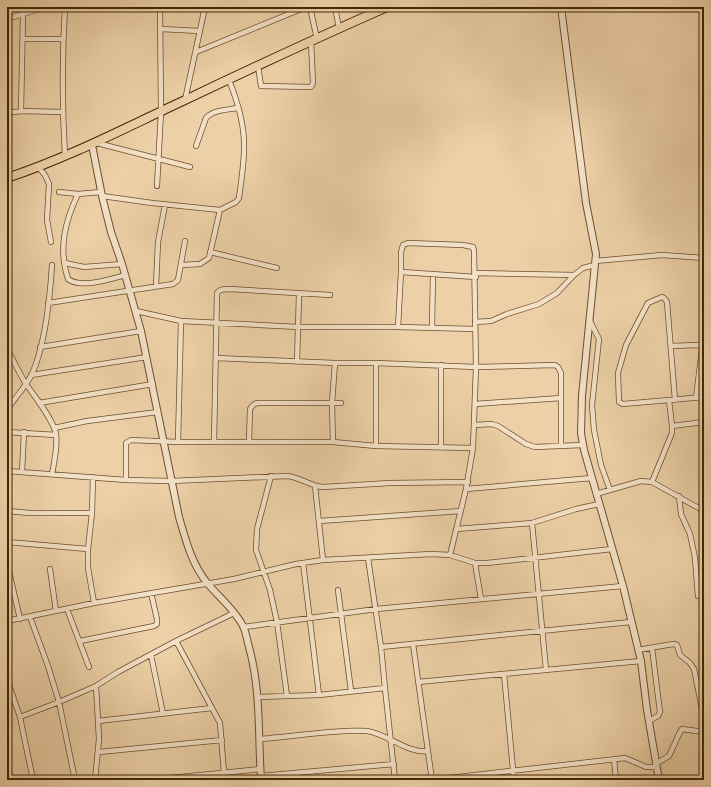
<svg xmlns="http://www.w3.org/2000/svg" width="711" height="787" font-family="'Libre Caslon Text',serif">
<rect width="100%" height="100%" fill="#edd0a7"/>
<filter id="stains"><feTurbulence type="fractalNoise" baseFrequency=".005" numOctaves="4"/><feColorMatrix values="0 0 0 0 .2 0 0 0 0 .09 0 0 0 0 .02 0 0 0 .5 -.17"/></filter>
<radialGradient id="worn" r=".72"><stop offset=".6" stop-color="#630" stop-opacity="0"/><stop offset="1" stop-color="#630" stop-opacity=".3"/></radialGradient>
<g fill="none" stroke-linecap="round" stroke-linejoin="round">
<g stroke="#6b502e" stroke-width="6">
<path id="minor" d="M 65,7 C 62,57 62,106 65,156
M 310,7 L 317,39
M 335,7 L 339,28
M 7,19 L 45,7
M 161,29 L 200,31
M 23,39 L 63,39
M 196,52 L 306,7
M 258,66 L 261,86 L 311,87 L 313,83 L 311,41
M 185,100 L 205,7
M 21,111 L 23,14
M 7,113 L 21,111 L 63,112
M 97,143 L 190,167
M 196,146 L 206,118 C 213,110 227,110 237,108
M 38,167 L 45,175 L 49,184 L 47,220 L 51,242
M 157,186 L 161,112 L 160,7
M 59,192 L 78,194 L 101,192
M 78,194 C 65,221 58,249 68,279 C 81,289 111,279 126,275
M 102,196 L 152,203 L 220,210 L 236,202 L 239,198 C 241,182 244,165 244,149 C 245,126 237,100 229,80
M 210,252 L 277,268
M 595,261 L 662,255 L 704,258
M 65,263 L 84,267 L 122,264
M 182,265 L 200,264 L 209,258 L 220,210
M 401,272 L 476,277
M 475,273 L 574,275
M 156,286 L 158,242 L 165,205
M 48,303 L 173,284 L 178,280 L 185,241
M 136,311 L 181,321 L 299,327 L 398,327 L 475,329
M 590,321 L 599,339 L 592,405 L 594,430 L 601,465 L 610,490
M 475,322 L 491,321 L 507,314 L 539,304 L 557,293 L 574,275 L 583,268 L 595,265
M 398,327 L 401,272 L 401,252 L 403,245 L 408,243 L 463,245 L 473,247 L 474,251 L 476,367 L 473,448 L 466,489 L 450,555
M 432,327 L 433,274
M 671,346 L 698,345 L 701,346 L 702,349 L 696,398
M 40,347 L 141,331
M 7,349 C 14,361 19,373 26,384 C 35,397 53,419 56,434 C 58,447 54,462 52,474
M 216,358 L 335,363 L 376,363 L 476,367 L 555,365 L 558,367 L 561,373 L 561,446
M 297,362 L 299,294
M 31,375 L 147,357
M 675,400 L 667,302 L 664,298 L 662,297 L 648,303 L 626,345 L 618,373 L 619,402 L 623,404 L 704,397
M 39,403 L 153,384
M 475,404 L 561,398
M 7,410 C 14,399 27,385 32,374 C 45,345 50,297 52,265
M 474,425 L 492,424 L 498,426 L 526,444 L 535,447 L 583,445
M 672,426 L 704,422
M 54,428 L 87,421 L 158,412
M 7,432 L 56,435
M 178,442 L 181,321
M 214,442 L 217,293 C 220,289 224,289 229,289 L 330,295
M 249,442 L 250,409 L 253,405 L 257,403 L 341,403
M 333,442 L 332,403 L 335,363
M 376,446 L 376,363
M 441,448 L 441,365
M 7,471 L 126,480 L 171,481 L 287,476 C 300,477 310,486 323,487 L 390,483 L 468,482
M 22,472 L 24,432
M 271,476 L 257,529 L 256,550 L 270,590 L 277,622 L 287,696
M 93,477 L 92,513 L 88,549 L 88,568 L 94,603
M 126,480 L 126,443 L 131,440 L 178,442 L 333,442 L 376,446 L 473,448
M 652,482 L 672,433 L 672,426 L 669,400
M 315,486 L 323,560
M 466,489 L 592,478
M 596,494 L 641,481 L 652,482 L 704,511
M 679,496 L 681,514 L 690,534 L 695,558 L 698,596
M 7,511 L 30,513 L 92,513
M 319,521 L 461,511
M 532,523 L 546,670
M 457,529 L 532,523 L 576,509 L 599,504
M 7,542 L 88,549
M 368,558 L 381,647 L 385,688 L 395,780
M 7,563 L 20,619
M 303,563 L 319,695
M 475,563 L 481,599
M 50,569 L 56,611
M 338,590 L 351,691
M 67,609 L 89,667
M 30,617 L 48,666 L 59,702 L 75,780
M 7,621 L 94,603 L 234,579 L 296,564 L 323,560 L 431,554 L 450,555 L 475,563 L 487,563 L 612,549
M 244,627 L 376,609 L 623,586
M 80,641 L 154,626 L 157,624 L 157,619 L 151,593
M 176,641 L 220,723 L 224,773
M 413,644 L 432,780
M 381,647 L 631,622
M 638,650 L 673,644 L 677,645 L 680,655 L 690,663 L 694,669 L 704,719
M 151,655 L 163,714
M 504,674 L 514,780
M 7,679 L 20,717 L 33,780
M 418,682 L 641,661
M 258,697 L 319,695 L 385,688
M 20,717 L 59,702 L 96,686 L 118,672 L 176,641 L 234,613
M 98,721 L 212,708
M 649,721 L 658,716 L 660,712 L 652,648
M 260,739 C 284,737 307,734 331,732 C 343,731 355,730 367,731 C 388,734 408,754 428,751
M 99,752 L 222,740
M 614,759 L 616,780
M 657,763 L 669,756 L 680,732 L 682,729 L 704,732
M 261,776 L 394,764
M 95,780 L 99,739 L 96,686
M 150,780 L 260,769
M 432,780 L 625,758 L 646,767 L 657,767"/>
</g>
<g stroke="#6b502e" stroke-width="8">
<path id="tertiary" d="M 561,7 L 586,203 L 596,254 L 582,396 L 581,433 L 584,450 L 623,586 L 641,661 L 647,710 L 659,780
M 92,145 L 102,196 L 111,232 L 122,264 L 141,331 L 179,517 C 186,541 192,565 208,584 C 220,598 235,610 243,626 C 246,632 247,640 249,647 C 261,690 258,735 261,780"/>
</g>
<g stroke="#402605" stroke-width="10">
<path id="trunk" d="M 7,178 C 70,157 125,128 185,100 C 252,68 319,37 387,7"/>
</g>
<use href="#minor" stroke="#f3e0c6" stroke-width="4.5"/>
<use href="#tertiary" stroke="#f3e0c6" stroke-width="6"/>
<use href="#trunk" stroke="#edd0a7" stroke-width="8"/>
</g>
<rect width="711" height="787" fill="none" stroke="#edd0a7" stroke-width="24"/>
<rect x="8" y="8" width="695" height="771" fill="none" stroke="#402605" stroke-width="2"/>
<rect x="12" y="12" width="687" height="763" fill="none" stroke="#402605"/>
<rect width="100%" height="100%" filter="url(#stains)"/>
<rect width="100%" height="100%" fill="url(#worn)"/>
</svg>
